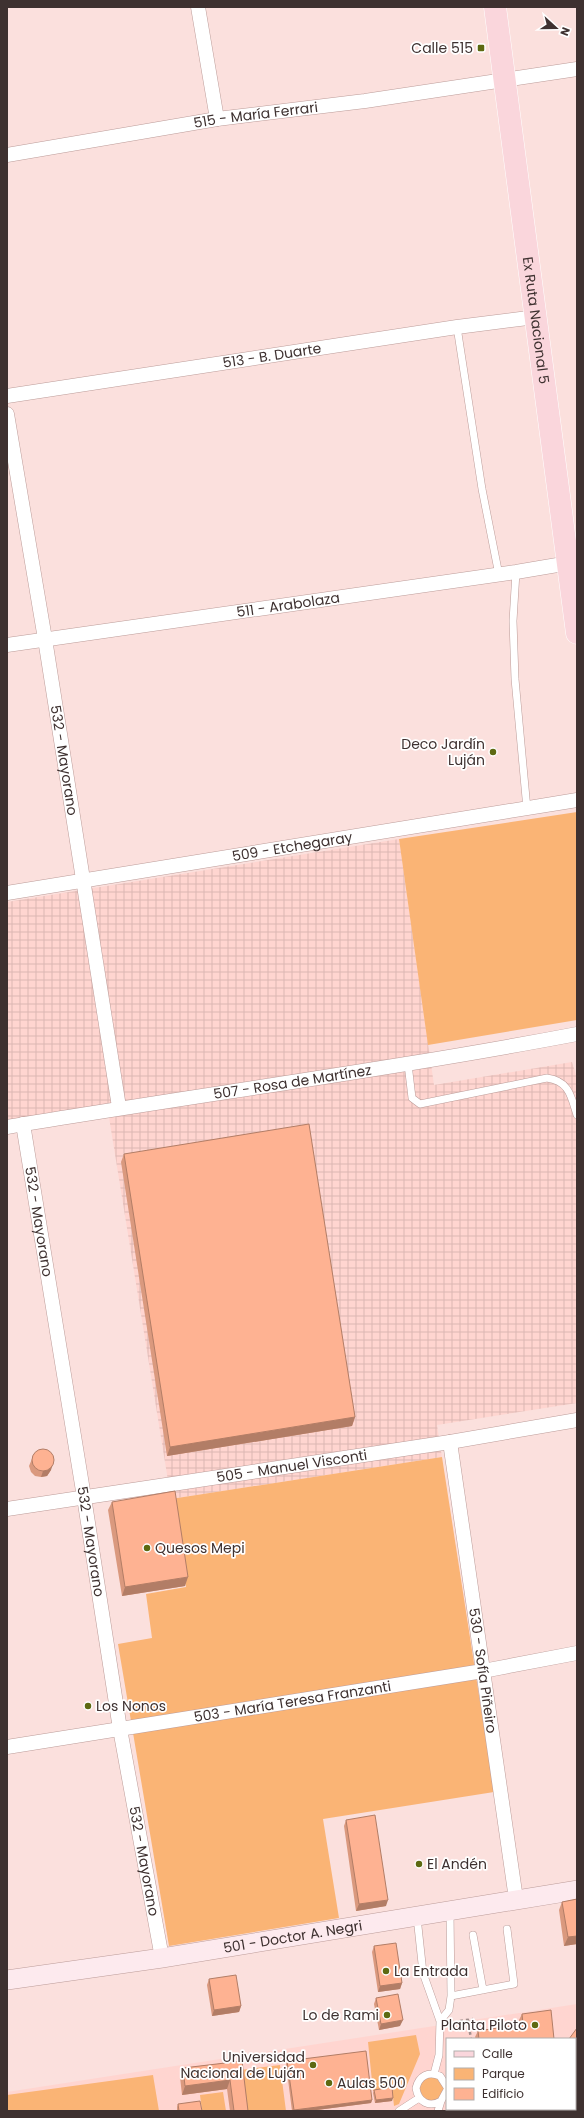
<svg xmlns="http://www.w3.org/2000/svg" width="584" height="2118" font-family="Poppins,sans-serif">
<defs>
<pattern id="industrial-grid" width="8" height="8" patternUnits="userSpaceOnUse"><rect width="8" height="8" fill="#ffd5d0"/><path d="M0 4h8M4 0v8" fill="none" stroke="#dcb7b3"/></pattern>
</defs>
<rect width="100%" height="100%" fill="#fbe0dd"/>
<path fill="#ffd5d0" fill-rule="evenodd" d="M 577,2004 L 577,2111 L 7,2111 L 7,2092 ZM 447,2039 L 575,2039 L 575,2109 L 447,2109 Z"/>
<path fill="url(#industrial-grid)" d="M 399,839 L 434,1085 L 572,1062 L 577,1078 L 577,1403 L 437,1425 L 442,1457 L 171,1499 L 107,1105 L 7,1121 L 7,902 Z"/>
<path fill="#fab475" d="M 577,812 L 577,1020 L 428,1045 L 399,839 Z
M 442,1457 L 494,1792 L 323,1819 L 339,1918 L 169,1946 L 118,1644 L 152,1638 L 146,1594 L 186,1587 L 171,1499 Z
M 416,2035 L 420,2054 L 399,2104 L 394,2106 L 392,2088 L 373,2091 L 368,2042 Z
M 280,2065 L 286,2111 L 246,2111 L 241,2070 Z
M 153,2075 L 159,2111 L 7,2111 L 7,2095 Z
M 435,2075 L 445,2085 L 444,2094 L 433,2103 L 420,2097 C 419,2080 419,2080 435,2075 Z
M 223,2092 L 226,2111 L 202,2111 L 200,2095 Z"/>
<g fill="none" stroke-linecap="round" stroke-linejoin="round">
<g stroke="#bc9c99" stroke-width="8">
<path id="lane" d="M 457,327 L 482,489 L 499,575
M 516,572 L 513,621 L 515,679 L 527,809
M 408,1064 L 412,1098 L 420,1104 L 547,1078 C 569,1081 571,1096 577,1115
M 417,1917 L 423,1973 L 440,2021 L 439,2055 L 434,2074
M 473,1935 L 483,1990
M 451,1996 L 514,1984 L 507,1929
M 440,2021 L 449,2010 L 451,1996 L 450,1912
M 447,2087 L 440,2076 C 428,2071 419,2076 416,2088 C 418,2102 429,2108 441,2101 L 447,2090
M 399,2111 L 419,2098
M 438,2111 L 441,2101"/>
</g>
<g stroke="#bc9c99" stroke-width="15">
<g id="street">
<path d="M 198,7 L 217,119"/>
<path id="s1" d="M 7,155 L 217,119 L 365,101 L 577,69"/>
<path id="s2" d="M 7,396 L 457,327 L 536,317"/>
<path id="s3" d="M 7,414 L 45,639 L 119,1107"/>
<path id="s4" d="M 7,645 L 516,572 L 575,562"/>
<path id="s5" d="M 7,893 L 577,800"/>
<path id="s6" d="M 23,1124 L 84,1497 L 120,1729 L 162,1958"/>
<path id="s7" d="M 7,1127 C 197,1095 388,1070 577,1034"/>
<path id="s8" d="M 450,1442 L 516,1899"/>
<path id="s9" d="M 7,1509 L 450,1442 L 577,1420"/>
<path id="s10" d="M 7,1747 L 483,1671 L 577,1653"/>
</g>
</g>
<g stroke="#bc9c99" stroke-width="20">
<g id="secondary">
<path id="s11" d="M 7,1980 L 162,1958 L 577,1890"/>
</g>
</g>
<g stroke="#fff" stroke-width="23">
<g id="primary">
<path id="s12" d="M 495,7 L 577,633"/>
</g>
</g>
<path stroke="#a28e8c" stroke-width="2.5" stroke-dasharray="3 3" stroke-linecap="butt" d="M 468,2020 L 471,2039
M 460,2021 L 473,2019
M 483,2109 L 484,2111
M 488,2109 L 489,2111"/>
<use href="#lane" stroke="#fff" stroke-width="7"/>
<use href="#street" stroke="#fff" stroke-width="14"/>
<use href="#secondary" stroke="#fdeaee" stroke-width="19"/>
<use href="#primary" stroke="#fad6dc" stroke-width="22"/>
</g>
<path fill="#da997e" d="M 124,1154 L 355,1417 L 352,1426 L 167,1456 L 121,1162 Z
M 34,1454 L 51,1470 L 47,1476 L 41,1477 L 35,1476 L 31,1472 L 29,1466 Z
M 112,1502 L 185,1586 L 122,1596 L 108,1510 Z
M 346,1820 L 386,1906 L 356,1911 L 344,1826 Z
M 577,1899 L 577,1944 L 564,1946 L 559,1910 L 562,1902 Z
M 374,1946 L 402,1983 L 400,1989 L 378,1992 L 372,1952 Z
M 209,1979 L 241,2006 L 239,2012 L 212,2016 L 207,1985 Z
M 376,1998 L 400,2026 L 379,2030 L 374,2004 Z
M 522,2014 L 554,2039 L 476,2039 L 475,2037 L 478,2031 L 520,2025 L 519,2020 Z
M 577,2028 L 577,2106 L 575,2104 L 575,2039 Z
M 242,2061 L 248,2111 L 230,2111 L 227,2089 L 182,2095 L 180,2077 L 183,2068 Z
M 287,2061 L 372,2100 L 371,2103 L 309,2111 L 292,2111 L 286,2064 Z
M 374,2090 L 392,2101 L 375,2103 L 373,2093 Z
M 178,2104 L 202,2111 L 177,2111 L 177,2107 Z"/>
<path fill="#b27d66" d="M 355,1417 L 352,1426 L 167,1456 L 170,1447 Z
M 53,1464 L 51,1470 L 47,1476 L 41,1477 L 43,1471 Z
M 188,1577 L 185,1586 L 122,1596 L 125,1587 Z
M 388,1900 L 386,1906 L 356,1911 L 359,1904 Z
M 577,1936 L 577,1944 L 564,1946 L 568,1937 Z
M 402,1983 L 400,1989 L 378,1992 L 380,1986 Z
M 241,2006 L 239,2012 L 212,2016 L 214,2010 Z
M 403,2020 L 400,2026 L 379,2030 L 381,2024 Z
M 230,2080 L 227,2089 L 182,2095 L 185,2086 Z
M 393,2098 L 392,2101 L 375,2103 L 376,2100 Z
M 372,2100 L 371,2103 L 309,2111 L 293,2111 L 294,2110 Z"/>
<path fill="#feb292" stroke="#b27d66" d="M 309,1124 L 355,1417 L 170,1447 L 124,1154 Z
M32 1460a11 11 0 1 1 22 0a11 11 0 1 1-22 0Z
M 175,1491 L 188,1577 L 125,1587 L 112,1502 Z
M 375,1815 L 388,1900 L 359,1904 L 346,1820 Z
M 577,1899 L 577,1936 L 568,1937 L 562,1902 Z
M 396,1943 L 402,1983 L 380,1986 L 374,1946 Z
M 236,1975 L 241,2006 L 214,2010 L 209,1979 Z
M 398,1994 L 403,2020 L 381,2024 L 376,1998 Z
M 551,2010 L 554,2039 L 479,2039 L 478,2031 L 523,2024 L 522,2014 Z
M 577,2028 L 577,2102 L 575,2100 L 575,2039 L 569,2039 Z
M 366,2051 L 372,2100 L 294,2110 L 287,2061 Z
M 242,2061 L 248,2111 L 234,2111 L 230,2080 L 185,2086 L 183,2068 Z
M 392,2087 L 393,2098 L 376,2100 L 374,2090 Z
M 200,2101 L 202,2111 L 179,2111 L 178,2104 Z
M 497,2109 L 521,2109 L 521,2111 L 497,2111 Z
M 545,2109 L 551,2109 L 549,2111 L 544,2111 Z"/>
<g fill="#5d6911" stroke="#fff" stroke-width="1.5">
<rect x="477" y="44" width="8" height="8" rx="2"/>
<circle cx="493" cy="752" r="4"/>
<circle cx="147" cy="1548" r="4"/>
<circle cx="88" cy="1706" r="4"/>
<circle cx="419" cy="1864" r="4"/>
<circle cx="386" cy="1971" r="4"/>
<circle cx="387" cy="2015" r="4"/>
<circle cx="535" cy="2025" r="4"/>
<circle cx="313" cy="2065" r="4"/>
<circle cx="329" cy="2083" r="4"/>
</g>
<g text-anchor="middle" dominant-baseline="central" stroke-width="3.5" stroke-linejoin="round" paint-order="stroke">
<g font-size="14" fill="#3e3130" stroke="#fff" text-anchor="end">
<text x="473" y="48">Calle 515</text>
<text x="485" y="744">Deco Jardín<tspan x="485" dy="16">Luján</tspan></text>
<text x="155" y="1548" text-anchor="start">Quesos Mepi</text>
<text x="96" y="1706" text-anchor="start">Los Nonos</text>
<text x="427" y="1864" text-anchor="start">El Andén</text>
<text x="394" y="1971" text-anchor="start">La Entrada</text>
<text x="379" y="2015">Lo de Rami</text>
<text x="527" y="2025">Planta Piloto</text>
<text x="305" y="2057">Universidad<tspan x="305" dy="16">Nacional de Luján</tspan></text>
<text x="337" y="2083" text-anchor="start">Aulas 500</text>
</g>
<g font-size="14" fill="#3e3130" stroke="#fff">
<text stroke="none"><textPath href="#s1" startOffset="252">515 - María Ferrari</textPath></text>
<text stroke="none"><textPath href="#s12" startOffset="316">Ex Ruta Nacional 5</textPath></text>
<text stroke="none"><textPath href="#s2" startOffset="268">513 - B. Duarte</textPath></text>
<text stroke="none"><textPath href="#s4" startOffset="284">511 - Arabolaza</textPath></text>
<text stroke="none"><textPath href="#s3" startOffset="351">532 - Mayorano</textPath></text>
<text stroke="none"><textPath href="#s5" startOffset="289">509 - Etchegaray</textPath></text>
<text stroke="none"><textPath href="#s7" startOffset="289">507 - Rosa de Martínez</textPath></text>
<text stroke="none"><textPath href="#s6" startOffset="99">532 - Mayorano</textPath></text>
<text stroke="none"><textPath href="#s9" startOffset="288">505 - Manuel Visconti</textPath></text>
<text stroke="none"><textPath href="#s6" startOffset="423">532 - Mayorano</textPath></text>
<text stroke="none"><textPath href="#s8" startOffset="231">530 - Sofía Piñeiro</textPath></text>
<text stroke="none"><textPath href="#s10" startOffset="289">503 - María Teresa Franzanti</textPath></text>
<text stroke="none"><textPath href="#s6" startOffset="747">532 - Mayorano</textPath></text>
<text stroke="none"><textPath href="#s11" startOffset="289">501 - Doctor A. Negri</textPath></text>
</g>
</g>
<rect width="584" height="2118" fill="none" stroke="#3e3130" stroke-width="16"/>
<rect x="446" y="2038" width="130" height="72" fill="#ffffff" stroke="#b2adac"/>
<rect x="454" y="2051" width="20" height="6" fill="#fad6dc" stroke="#b2adac"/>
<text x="482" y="2058" font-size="12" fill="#3e3130">Calle</text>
<rect x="454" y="2068" width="20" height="12" fill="#fab475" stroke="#b2adac"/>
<text x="482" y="2078" font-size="12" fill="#3e3130">Parque</text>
<rect x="454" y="2088" width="20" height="12" fill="#feb292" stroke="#b2adac"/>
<text x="482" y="2098" font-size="12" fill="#3e3130">Edificio</text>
<g transform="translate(556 28) rotate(111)" stroke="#ffffff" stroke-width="3" paint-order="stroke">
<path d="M0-3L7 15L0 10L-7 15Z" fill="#3e3130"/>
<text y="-6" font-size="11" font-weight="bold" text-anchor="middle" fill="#3e3130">N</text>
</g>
</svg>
